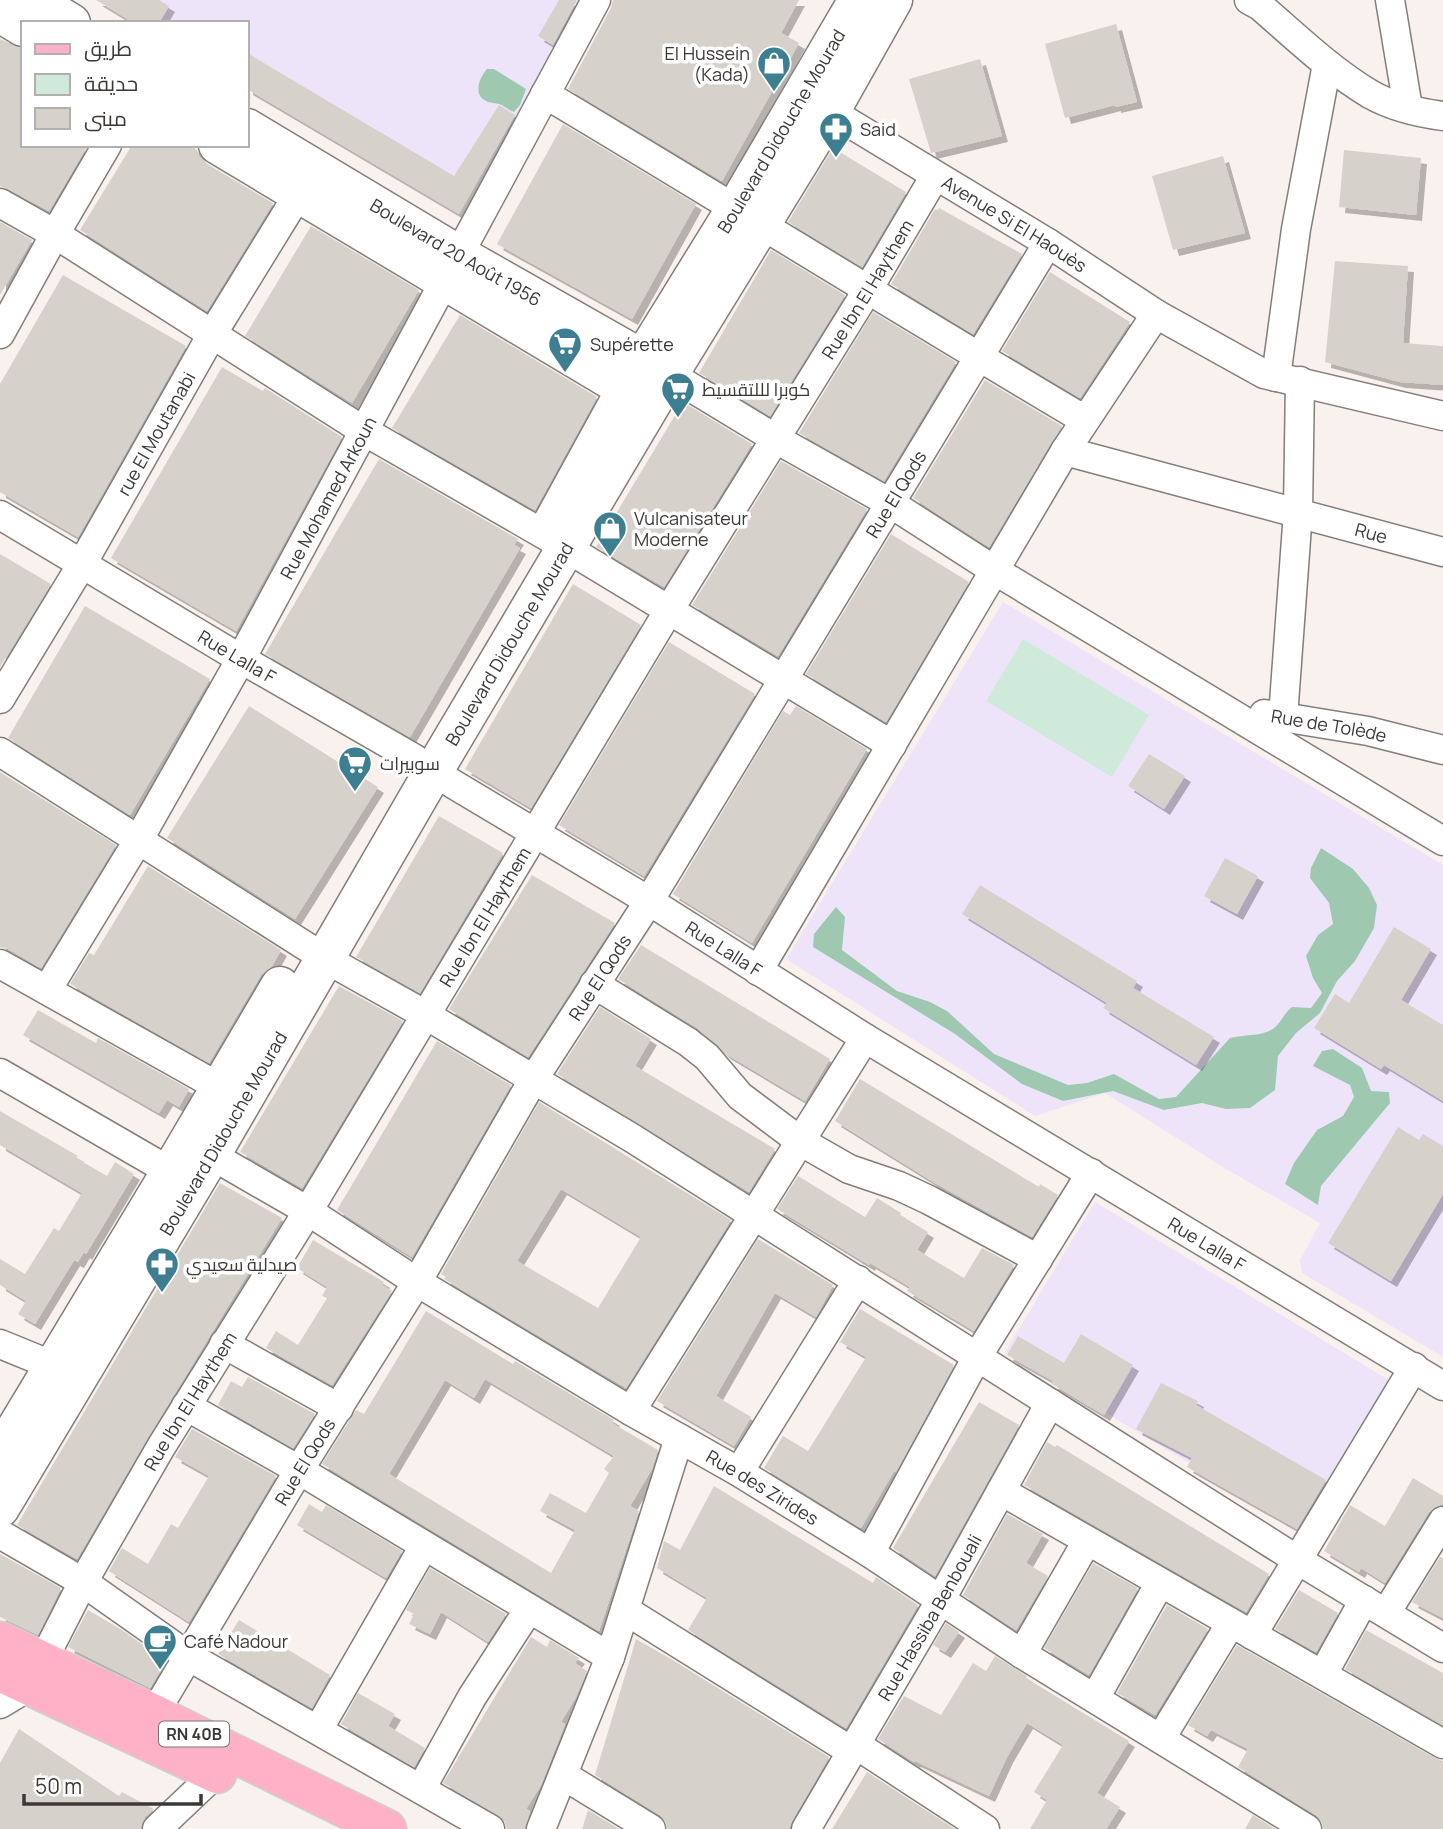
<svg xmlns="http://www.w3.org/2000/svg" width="1443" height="1829" font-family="Manrope,Cairo,sans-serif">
<defs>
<filter id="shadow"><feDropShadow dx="6" dy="6" stdDeviation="0" flood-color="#0004"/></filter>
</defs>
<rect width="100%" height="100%" fill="#f9f1ed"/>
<path fill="#eee4fa" d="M 106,0 L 584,0 L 459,214 L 247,89 L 247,23 L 134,23 Z
M 1003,602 L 1443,865 L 1443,1357 L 1302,1273 L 1300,1260 L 1320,1223 L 1226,1169 L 1105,1093 L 1035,1116 L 786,959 Z
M 1095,1202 L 1392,1382 L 1302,1531 L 1005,1352 Z"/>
<path fill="#cfeada" d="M 1023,639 L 1149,715 L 1112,777 L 986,701 Z"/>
<path fill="#9ec9b0" d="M 487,69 L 494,69 L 526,89 L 520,105 L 514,112 C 508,110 505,106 499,104 C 496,103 491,103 488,102 C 472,96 479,78 487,69 Z
M 1321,848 L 1353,869 L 1369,888 L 1377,905 L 1374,928 L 1355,961 L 1337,981 L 1320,1013 L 1296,1033 L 1278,1056 L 1275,1090 L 1250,1108 L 1226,1109 L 1202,1103 L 1164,1110 L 1113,1091 L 1063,1101 L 1022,1084 L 955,1034 L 813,947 L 814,934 L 836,907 L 845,917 L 842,950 L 897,991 L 930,1002 L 947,1011 L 994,1054 L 1068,1085 L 1087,1083 L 1114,1074 L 1159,1099 L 1176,1097 L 1230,1038 C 1244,1034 1263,1037 1274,1028 C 1281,1023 1283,1014 1292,1007 L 1311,1008 L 1322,993 L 1313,978 L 1306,956 L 1318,935 L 1333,924 L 1329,903 L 1310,878 L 1311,868 Z
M 1333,1049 L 1362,1068 L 1371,1091 L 1389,1092 L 1390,1103 L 1321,1186 L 1318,1205 L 1285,1184 L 1294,1163 L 1317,1130 L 1343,1116 L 1354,1097 L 1350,1085 L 1313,1066 L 1322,1051 Z"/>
<path fill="#d7d1cc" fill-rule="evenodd" filter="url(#shadow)" d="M 96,0 L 159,0 L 169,6 L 159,23 L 134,23 Z
M 559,0 L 577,0 L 553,45 L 538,36 Z
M 613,0 L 799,0 L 781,33 L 799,43 L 722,181 L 568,89 L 611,8 Z
M 1116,24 L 1137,102 L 1115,107 L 1115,105 L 1065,118 L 1045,44 Z
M 0,39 L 23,49 L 23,145 L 88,145 L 49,211 L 8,189 L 0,186 Z
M 247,53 L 454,176 L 499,105 L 515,115 L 459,214 L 247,89 Z
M 980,59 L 1002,136 L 931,153 L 909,79 Z
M 563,124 L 696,204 L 632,319 L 497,244 Z
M 132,145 L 190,145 L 197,150 L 199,156 L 207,164 L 273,203 L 207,311 L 80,230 Z
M 833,148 L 906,192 L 862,267 L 788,222 Z
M 1344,150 L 1421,158 L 1416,215 L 1339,207 Z
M 1223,156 L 1245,233 L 1173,250 L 1152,176 Z
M 939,208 L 1022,254 L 973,334 L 891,284 L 935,209 L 938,210 Z
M 0,222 L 32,240 L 0,295 Z
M 311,226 L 419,290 L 352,403 L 245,336 Z
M 771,250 L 845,295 L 770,416 L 699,373 Z
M 1335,261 L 1408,266 L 1403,343 L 1443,346 L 1443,385 L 1400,382 L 1325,362 Z
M 1050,272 L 1130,322 L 1080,398 L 1002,351 Z
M 63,275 L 186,346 L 78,537 L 0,492 L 0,384 Z
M 873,312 L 956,362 L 884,481 L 799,433 Z
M 460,315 L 597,397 L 535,510 L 392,428 Z
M 222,367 L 263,391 L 265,388 L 342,437 L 236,631 L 111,558 Z
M 985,380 L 1062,426 L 989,547 L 913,498 Z
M 683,402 L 752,444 L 664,587 L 596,547 Z
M 379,459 L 518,539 L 514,545 L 520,548 L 410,737 L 265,654 Z
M 781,461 L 867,509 L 778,656 L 692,605 Z
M 891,534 L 969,582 L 886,722 L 806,674 Z
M 0,554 L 51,584 L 0,667 Z
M 573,584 L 641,625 L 531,808 L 465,769 Z
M 85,606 L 210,679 L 130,815 L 8,738 Z
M 669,642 L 755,694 L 644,876 L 559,825 Z
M 249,706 L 378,787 L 295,919 L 167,838 Z
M 796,706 L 867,749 L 752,943 L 673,894 L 783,711 L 790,715 Z
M 1149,754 L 1185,776 L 1164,809 L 1128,786 Z
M 0,772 L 116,845 L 41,968 L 8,949 L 0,947 Z
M 439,816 L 503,853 L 420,993 L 356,957 Z
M 1225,858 L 1258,876 L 1237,914 L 1204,896 Z
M 148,866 L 281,950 L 272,966 L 261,975 L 209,1063 L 70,984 L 89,953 L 94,955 Z
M 532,875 L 615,923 L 528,1057 L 449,1009 Z
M 980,885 L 1137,981 L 1133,988 L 1214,1037 L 1196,1065 L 1103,1008 L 1107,1003 L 962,914 Z
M 1394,927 L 1431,949 L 1401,1000 L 1443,1025 L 1443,1101 L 1384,1065 L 1381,1069 L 1314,1028 L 1335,994 L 1349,1003 Z
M 641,945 L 830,1059 L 805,1101 L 726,1054 L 697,1028 L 618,979 Z
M 339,986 L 403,1021 L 302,1188 L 240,1152 Z
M 600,1007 L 651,1039 L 635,1066 L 775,1149 L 749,1192 L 557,1074 Z
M 38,1010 L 96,1043 L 98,1038 L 189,1089 L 179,1107 L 167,1100 L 159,1113 L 23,1035 Z
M 437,1041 L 511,1085 L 412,1257 L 337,1210 Z
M 860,1079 L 1039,1187 L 1040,1184 L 1058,1195 L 1032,1237 L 935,1183 L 835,1121 Z
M 539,1102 L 731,1220 L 626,1388 L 444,1279 L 446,1277 L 441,1274 ZM 561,1189 L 641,1237 L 598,1308 L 517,1261 Z
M 0,1111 L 78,1156 L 76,1158 L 107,1176 L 115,1162 L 134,1174 L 86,1254 L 84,1252 L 78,1262 L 74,1260 L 35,1324 L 18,1314 L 26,1301 L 0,1285 L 0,1259 L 25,1274 L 54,1228 L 59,1231 L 82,1193 L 0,1145 Z
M 1398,1127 L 1419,1140 L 1423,1134 L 1443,1146 L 1443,1194 L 1391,1281 L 1328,1243 Z
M 798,1176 L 865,1217 L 877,1198 L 901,1213 L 900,1215 L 928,1232 L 917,1250 L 964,1278 L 982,1248 L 1014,1265 L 974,1331 L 907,1291 L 910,1287 L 870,1263 L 869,1265 L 777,1209 Z
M 220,1183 L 282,1218 L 147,1439 L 77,1559 L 17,1525 Z
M 758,1239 L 833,1285 L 816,1317 L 775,1293 L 716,1396 L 751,1417 L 734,1446 L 657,1401 Z
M 313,1240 L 384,1282 L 382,1285 L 392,1291 L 332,1385 L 266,1348 L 276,1331 L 298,1345 L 327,1298 L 322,1296 L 327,1287 L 297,1268 Z
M 860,1309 L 954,1365 L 896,1472 L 894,1471 L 861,1528 L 764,1468 L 783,1436 L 808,1451 L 866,1357 L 840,1342 Z
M 426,1311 L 513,1364 L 515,1361 L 614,1420 L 612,1423 L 658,1450 L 652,1469 L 630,1506 L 639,1511 L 599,1631 L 322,1464 L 356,1410 L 364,1414 ZM 485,1379 L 614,1456 L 604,1469 L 609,1473 L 586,1513 L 550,1493 L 540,1511 L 575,1530 L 551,1573 L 389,1474 L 445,1380 L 474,1398 Z
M 1081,1334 L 1133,1365 L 1104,1415 L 1052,1384 L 1053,1381 L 1007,1355 L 1018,1336 L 1064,1363 Z
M 248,1377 L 315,1414 L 293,1448 L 218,1405 L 231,1381 L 242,1387 Z
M 1161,1383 L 1198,1401 L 1196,1405 L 1326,1480 L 1297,1529 L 1187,1467 L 1192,1458 L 1136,1429 Z
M 979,1402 L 1019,1425 L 935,1576 L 893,1548 Z
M 192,1429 L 276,1476 L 189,1622 L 109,1571 L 122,1548 L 148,1564 L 171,1524 L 178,1528 L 209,1476 L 175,1457 Z
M 1047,1442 L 1055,1447 L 1057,1445 L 1090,1465 L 1269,1574 L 1246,1612 L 1024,1485 Z
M 1413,1478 L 1443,1496 L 1443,1504 L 1435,1507 L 1429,1512 L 1385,1583 L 1361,1568 L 1359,1572 L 1324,1551 L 1350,1505 L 1385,1526 Z
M 714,1486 L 873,1583 L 876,1577 L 918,1605 L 846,1728 L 688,1630 L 707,1598 L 657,1568 L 664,1541 L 680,1550 Z
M 309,1504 L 322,1512 L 326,1505 L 402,1551 L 386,1578 L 297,1525 Z
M 1007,1514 L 1043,1534 L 1026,1563 L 1048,1576 L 1016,1630 L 963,1595 Z
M 0,1554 L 61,1588 L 38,1635 L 0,1617 Z
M 1440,1557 L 1443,1558 L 1443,1618 L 1412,1602 Z
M 1093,1563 L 1138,1588 L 1089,1675 L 1044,1648 Z
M 430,1568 L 506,1614 L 488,1642 L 441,1612 L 430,1634 L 409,1624 L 414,1614 L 406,1610 Z
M 1299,1590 L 1338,1613 L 1316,1652 L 1275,1629 Z
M 1167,1605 L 1208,1629 L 1155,1715 L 1117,1693 Z
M 88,1610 L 122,1630 L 166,1661 L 150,1688 L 68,1647 Z
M 239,1620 L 330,1675 L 312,1708 L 218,1654 Z
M 946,1623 L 959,1632 L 945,1652 L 933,1645 Z
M 1366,1630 L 1443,1673 L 1443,1725 L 1345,1669 Z
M 531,1637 L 547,1647 L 550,1640 L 579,1658 L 575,1663 L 587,1671 L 576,1697 L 561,1722 L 565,1724 L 541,1785 L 526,1809 L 530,1811 L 525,1829 L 507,1829 L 504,1820 L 498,1815 L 443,1783 Z
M 636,1639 L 671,1659 L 829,1757 L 792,1821 L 789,1829 L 668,1829 L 665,1821 L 660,1815 L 595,1775 Z
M 1237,1645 L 1435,1758 L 1443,1761 L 1443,1829 L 1324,1829 L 1321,1821 L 1316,1815 L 1238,1767 L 1248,1749 L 1211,1730 L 1207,1736 L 1188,1725 Z
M 995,1656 L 1027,1676 L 1026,1678 L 1129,1741 L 1097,1793 L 1120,1807 L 1106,1829 L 1030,1829 L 1047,1800 L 1034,1792 L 1063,1745 L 1027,1723 L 1007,1757 L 989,1796 L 915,1761 L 914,1762 L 878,1739 L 904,1696 L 941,1715 L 973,1663 L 986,1671 Z
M 358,1693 L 395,1714 L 388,1726 L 425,1748 L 414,1767 L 341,1724 Z
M 19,1729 L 119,1796 L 122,1792 L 154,1809 L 145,1817 L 141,1829 L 0,1829 L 0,1763 Z
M 867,1772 L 955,1829 L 832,1829 Z
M 588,1810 L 619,1829 L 582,1829 Z
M 1253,1815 L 1275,1829 L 1245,1829 Z"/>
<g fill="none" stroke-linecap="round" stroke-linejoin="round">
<g stroke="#847e7a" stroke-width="31">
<g id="street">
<path d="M 1249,0 L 1260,6 C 1296,37 1330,70 1370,94 C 1391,106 1420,113 1443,116"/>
<path d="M 1390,0 L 1408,108"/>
<path d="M 545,94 C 726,202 904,313 1085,420"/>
<path id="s1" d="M 813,101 L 1048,243 L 1156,314 L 1264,374 L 1443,416"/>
<path d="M 0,203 L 55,234 L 364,431 L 545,535 L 892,745"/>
<path d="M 0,334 L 55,234 L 107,145"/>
<path d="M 669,374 L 776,439 L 890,503 L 994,570 L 1443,841"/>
<path d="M 1276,377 L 1296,229 L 1327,64"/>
<path id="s2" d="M 1065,451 L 1443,552"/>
<path id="s3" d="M 0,515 L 241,659 L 415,759 L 433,772 L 649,901 L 865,1038 L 1443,1386"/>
<path id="s4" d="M 0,699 L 82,564 L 211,336 L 309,177"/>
<path id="s5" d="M 1264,714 L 1368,731 L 1443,750"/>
<path d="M 1283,717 L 1298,512 L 1300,381"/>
<path d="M 0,752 L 326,959 L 424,1014 L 632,1138 L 1296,1559 L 1443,1648"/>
<path d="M 0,964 L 219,1087"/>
<path d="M 758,971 L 1065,451 L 1156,314"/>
<path d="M 594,984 L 688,1042 L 707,1057 L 740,1096 L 800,1141 L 849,1169 L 899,1186 L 929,1200 L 1038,1259"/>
<path id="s6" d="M 47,990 L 139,839 L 241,659 L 596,0"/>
<path d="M 0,1073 L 185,1180"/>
<path id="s7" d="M 211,1155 L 308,1211 L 417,1282 L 631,1411 L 739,1472 L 870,1553 L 1022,1654 L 1307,1829"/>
<path d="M 0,1344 L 54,1366"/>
<path d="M 224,1344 L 339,1408"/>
<path d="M 186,1406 L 299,1470 L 610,1657"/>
<path d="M 631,1411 L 865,1038"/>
<path d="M 739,1472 L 858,1280"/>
<path d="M 1001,1491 L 1443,1744"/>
<path d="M 0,1534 L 83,1582 L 188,1656 L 490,1829"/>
<path d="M 870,1553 L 977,1357 L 1091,1173"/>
<path d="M 625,1610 L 851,1751"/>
<path d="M 1386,1613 L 1443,1521"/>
<path d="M 1252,1635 L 1414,1367"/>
<path d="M 1022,1654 L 1087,1541"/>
<path d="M 1323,1674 L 1364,1600"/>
<path d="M 1095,1698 L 1160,1583"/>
<path id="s8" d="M 0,1704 L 30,1686 L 83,1582 L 161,1447 L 308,1211 L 669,610 L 867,291 L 935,176"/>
<path id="s9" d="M 154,1714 L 299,1470 L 417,1282 L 533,1080 L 649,901 L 1048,243"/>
<path d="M 318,1730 L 424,1546"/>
<path d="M 1161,1738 L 1231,1623"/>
<path d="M 855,1744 L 985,1829"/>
<path d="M 563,1775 L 651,1829"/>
<path d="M 421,1789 L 472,1697 L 529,1609"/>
<path d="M 157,1829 L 216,1773"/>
<path d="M 541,1829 L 610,1657 L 679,1438"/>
<path id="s10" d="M 806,1829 L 940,1601 L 1050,1403"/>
</g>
</g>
<g stroke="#847e7a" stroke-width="41">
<g id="secondary">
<path d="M 33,0 L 71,23"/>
<path d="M 0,13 L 23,27"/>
<path id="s11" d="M 247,128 L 459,255 L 665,372"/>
<path d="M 218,145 L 626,389"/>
<path id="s12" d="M 552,524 L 642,360 L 736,208 L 858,0"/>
<path d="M 0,1455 L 171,1171 L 280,986"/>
<path id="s13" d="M 0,1508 L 211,1155 L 433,772 L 669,374 L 830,112 L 893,0"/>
</g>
</g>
<g stroke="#d0cfcf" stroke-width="41">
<path id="primary" d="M 0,1641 L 154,1714 L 387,1829
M 0,1672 L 217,1774"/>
</g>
<use href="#street" stroke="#fff" stroke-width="28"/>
<use href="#secondary" stroke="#fff" stroke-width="38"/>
<use href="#primary" stroke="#ffb2c7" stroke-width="38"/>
</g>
<defs>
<g id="shop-pin" transform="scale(1.75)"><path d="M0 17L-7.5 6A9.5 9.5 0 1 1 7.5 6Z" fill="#3d7e91" stroke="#fff"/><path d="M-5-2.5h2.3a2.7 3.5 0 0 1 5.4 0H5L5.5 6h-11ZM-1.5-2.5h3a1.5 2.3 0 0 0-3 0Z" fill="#fff"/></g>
<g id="pharmacy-pin" transform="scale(1.75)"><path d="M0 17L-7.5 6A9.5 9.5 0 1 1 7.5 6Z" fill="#3d7e91" stroke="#fff"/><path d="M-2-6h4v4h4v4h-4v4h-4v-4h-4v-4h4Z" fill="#fff"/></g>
<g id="supermarket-pin" transform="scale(1.75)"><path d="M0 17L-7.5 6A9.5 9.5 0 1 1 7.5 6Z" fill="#3d7e91" stroke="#fff"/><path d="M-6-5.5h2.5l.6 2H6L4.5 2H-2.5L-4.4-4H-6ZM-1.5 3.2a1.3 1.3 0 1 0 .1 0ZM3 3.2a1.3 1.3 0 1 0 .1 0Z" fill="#fff"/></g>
<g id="cafe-pin" transform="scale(1.75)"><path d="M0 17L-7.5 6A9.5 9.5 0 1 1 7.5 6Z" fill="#3d7e91" stroke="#fff"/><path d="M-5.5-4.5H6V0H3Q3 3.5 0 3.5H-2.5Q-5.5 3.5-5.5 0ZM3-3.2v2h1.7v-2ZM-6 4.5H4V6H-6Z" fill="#fff"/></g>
</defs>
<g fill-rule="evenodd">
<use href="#shop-pin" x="774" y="63"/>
<use href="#pharmacy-pin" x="836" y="129"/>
<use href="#supermarket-pin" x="565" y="344"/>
<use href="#supermarket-pin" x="678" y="389"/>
<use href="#shop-pin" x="610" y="528"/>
<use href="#supermarket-pin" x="355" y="763"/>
<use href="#pharmacy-pin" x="162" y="1264"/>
<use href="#cafe-pin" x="160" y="1641"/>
</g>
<g text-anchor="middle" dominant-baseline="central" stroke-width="7" stroke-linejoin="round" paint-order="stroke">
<rect fill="#fff" stroke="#767472" stroke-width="2" x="159" y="1721.5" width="70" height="25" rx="5"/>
<g font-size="16" font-weight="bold" fill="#3b3836">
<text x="194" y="1734">RN 40B</text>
</g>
<g font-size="18" fill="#3b3836" stroke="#fff" text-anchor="start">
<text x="750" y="53" text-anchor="end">El Hussein<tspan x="750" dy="21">(Kada)</tspan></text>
<text x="860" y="129">Said</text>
<text x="590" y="344">Supérette</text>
<text x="702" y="389">كوبرا لللتقسيط</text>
<text x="634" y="518">Vulcanisateur<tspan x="634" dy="21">Moderne</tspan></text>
<text x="380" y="763">سوبيرات</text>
<text x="186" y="1264">صيدلية سعيدي</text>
<text x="184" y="1641">Café Nadour</text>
</g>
<g font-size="18" fill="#3b3836" stroke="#fff">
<text stroke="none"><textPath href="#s12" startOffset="455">Boulevard Didouche Mourad</textPath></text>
<text stroke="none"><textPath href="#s1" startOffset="236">Avenue Si El Haouès</textPath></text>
<text stroke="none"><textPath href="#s11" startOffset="243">Boulevard 20 Août 1956</textPath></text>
<text stroke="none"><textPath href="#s8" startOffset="1664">Rue Ibn El Haythem</textPath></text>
<text stroke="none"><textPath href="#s4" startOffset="308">rue El Moutanabi</textPath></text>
<text stroke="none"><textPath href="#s9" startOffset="1428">Rue El Qods</textPath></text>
<text stroke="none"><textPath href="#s6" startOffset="567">Rue Mohamed Arkoun</textPath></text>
<text stroke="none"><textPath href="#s2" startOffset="317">Rue</textPath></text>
<text stroke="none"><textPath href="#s13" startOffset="1003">Boulevard Didouche Mourad</textPath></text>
<text stroke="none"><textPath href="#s3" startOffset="276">Rue Lalla F</textPath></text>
<text stroke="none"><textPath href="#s5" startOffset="66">Rue de Tolède</textPath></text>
<text stroke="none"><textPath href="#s8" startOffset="929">Rue Ibn El Haythem</textPath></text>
<text stroke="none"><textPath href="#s3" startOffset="844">Rue Lalla F</textPath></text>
<text stroke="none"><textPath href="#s9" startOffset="861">Rue El Qods</textPath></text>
<text stroke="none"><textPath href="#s13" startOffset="436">Boulevard Didouche Mourad</textPath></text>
<text stroke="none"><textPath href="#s3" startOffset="1410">Rue Lalla F</textPath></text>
<text stroke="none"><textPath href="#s8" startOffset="362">Rue Ibn El Haythem</textPath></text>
<text stroke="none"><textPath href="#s9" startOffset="294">Rue El Qods</textPath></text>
<text stroke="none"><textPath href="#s7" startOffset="644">Rue des Zirides</textPath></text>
<text stroke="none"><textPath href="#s10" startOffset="245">Rue Hassiba Benbouali</textPath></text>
</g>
</g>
<rect x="21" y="21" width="228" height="126" fill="#ffffff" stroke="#b1afaf" stroke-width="2"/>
<rect x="35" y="44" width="35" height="10" fill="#ffb2c7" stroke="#b1afaf" stroke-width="2"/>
<text x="84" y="56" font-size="21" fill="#3b3836">طريق</text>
<rect x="35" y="74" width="35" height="21" fill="#cfeada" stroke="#b1afaf" stroke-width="2"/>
<text x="84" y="91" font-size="21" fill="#3b3836">حديقة</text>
<rect x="35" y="108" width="35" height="21" fill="#d7d1cc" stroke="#b1afaf" stroke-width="2"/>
<text x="84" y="126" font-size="21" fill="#3b3836">مبنى</text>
<path d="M24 1794v10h177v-10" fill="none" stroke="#3b3836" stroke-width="3.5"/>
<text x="35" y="1794" font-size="21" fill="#3b3836" stroke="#ffffff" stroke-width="5" paint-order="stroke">50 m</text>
</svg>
